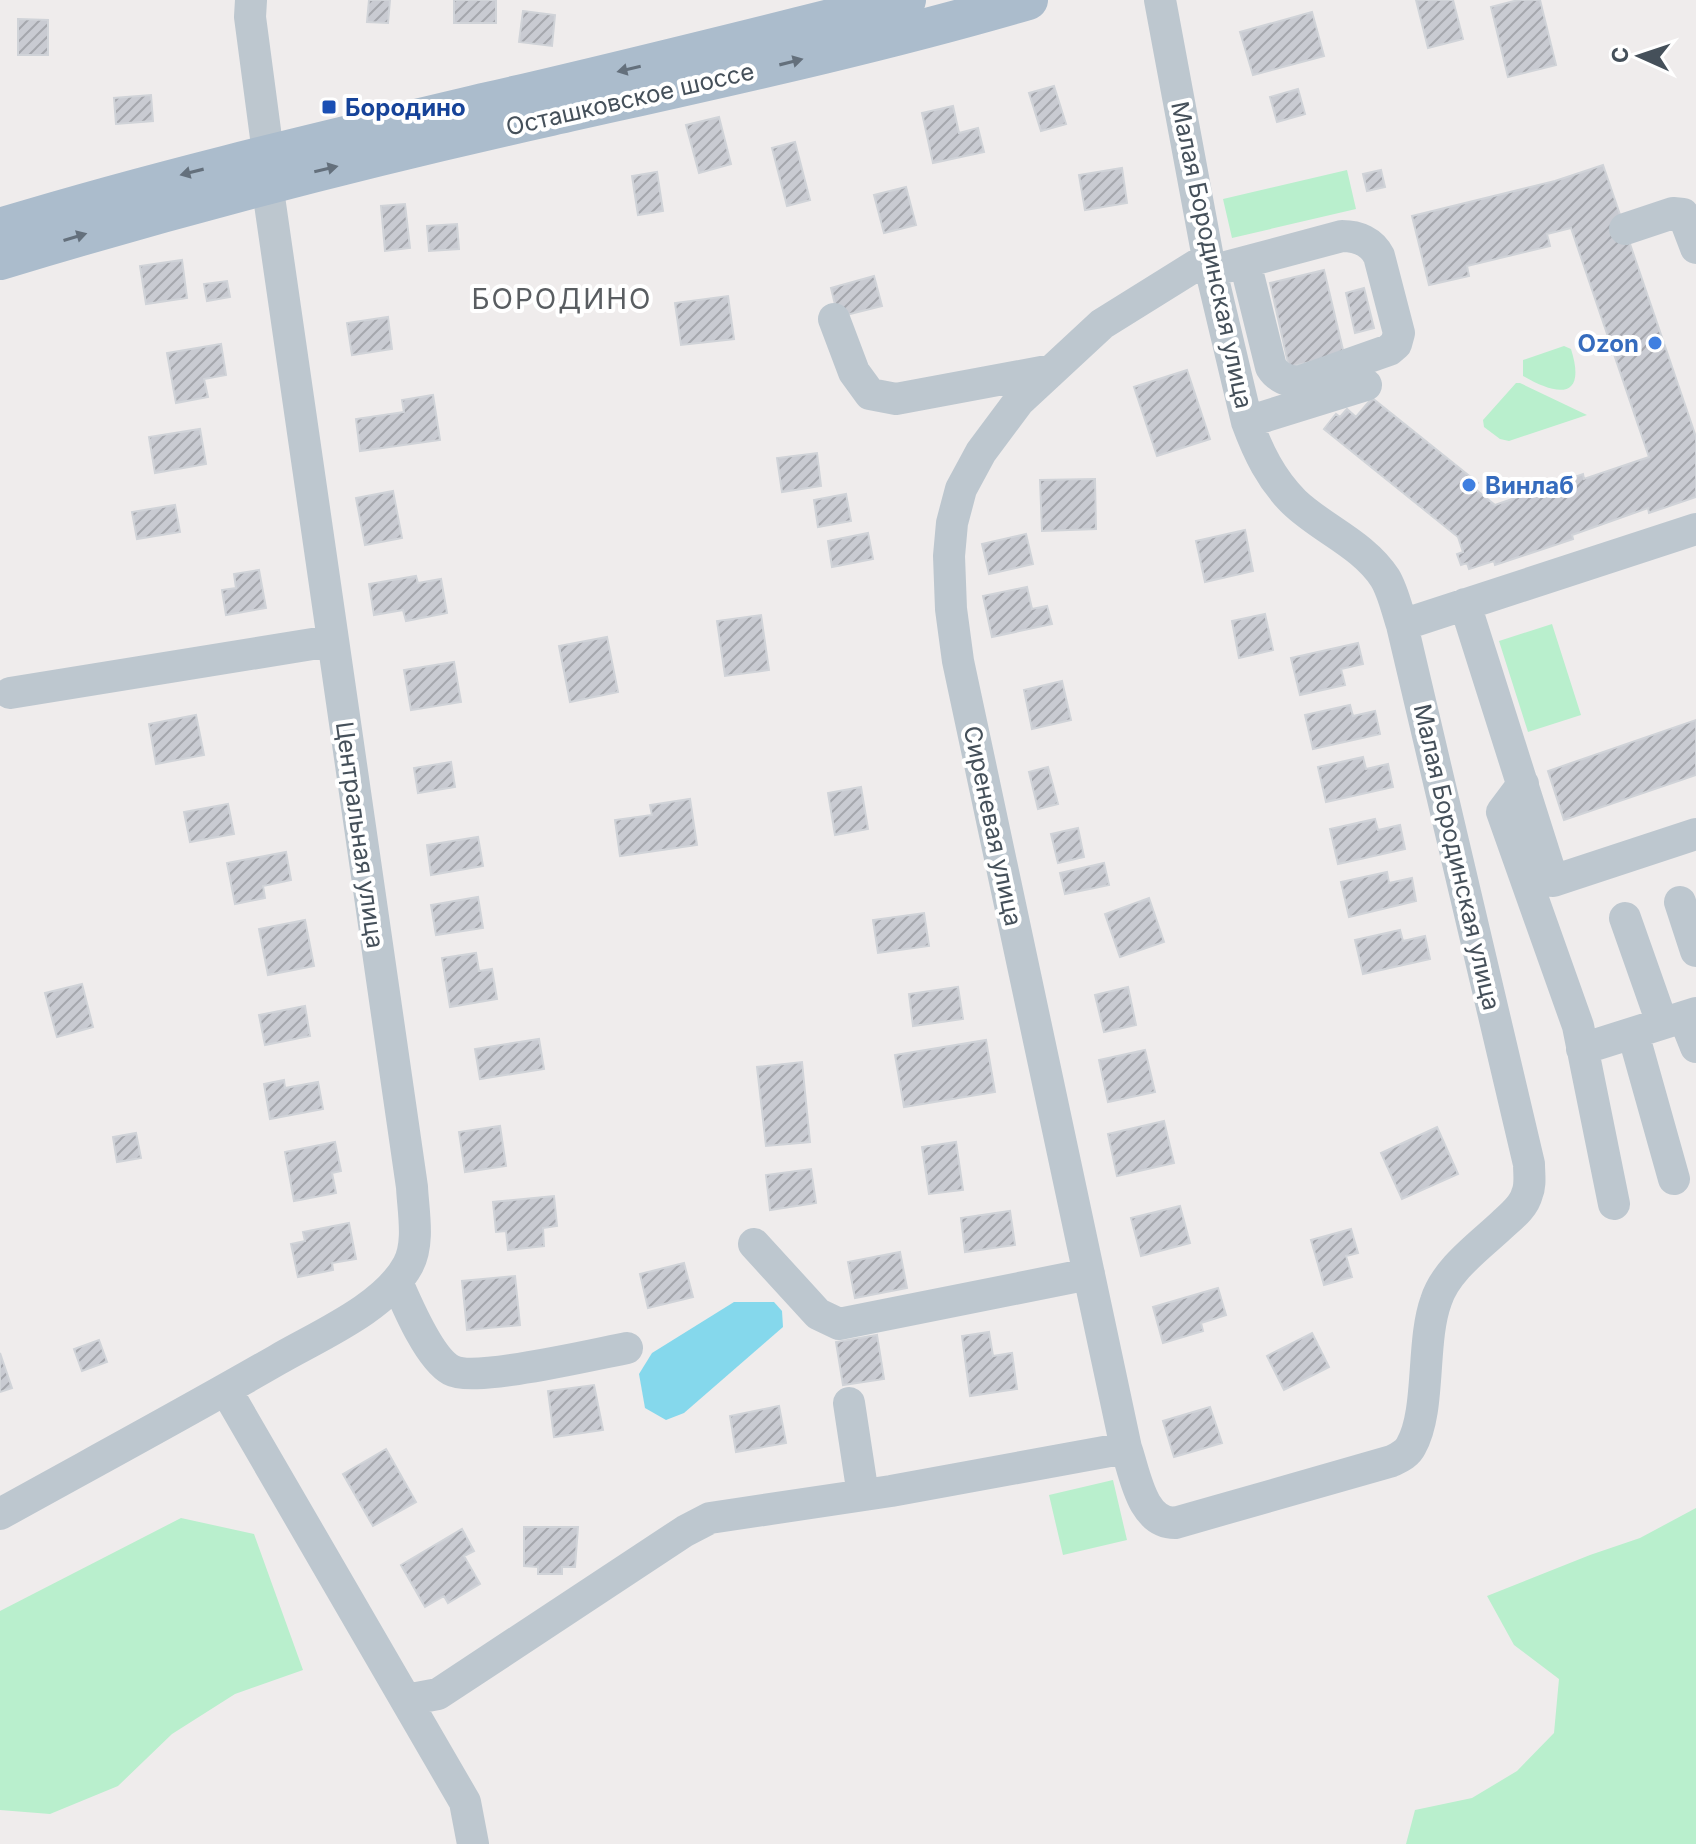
<svg xmlns="http://www.w3.org/2000/svg" width="1696" height="1844" font-family="Inter,sans-serif">
<defs>
<pattern id="building-hatch" width="6" height="6" patternUnits="userSpaceOnUse" patternTransform="scale(2)"><rect width="6" height="6" fill="#c9cbd2"/><path d="M-1 1l2-2M0 6l6-6M5 7l2-2" fill="none" stroke="#a5a7ad"/></pattern>
</defs>
<rect width="100%" height="100%" fill="#efecec"/>
<path fill="#b9efcd" d="M 1347,170 L 1356,209 L 1232,238 L 1223,199 Z
M 1564,346 L 1571,349 C 1587,400 1557,396 1523,376 L 1523,360 Z
M 1516,383 L 1520,383 L 1587,415 L 1509,441 L 1500,439 L 1484,427 L 1483,420 Z
M 1552,624 L 1581,715 L 1528,732 L 1499,641 Z
M 1113,1480 L 1127,1540 L 1063,1555 L 1049,1495 Z
M 1696,1508 L 1696,1844 L 1406,1844 L 1415,1810 L 1472,1798 L 1517,1771 L 1554,1733 L 1559,1679 L 1514,1645 L 1487,1596 L 1590,1555 L 1640,1538 Z
M 181,1518 L 254,1534 L 303,1670 L 235,1694 L 172,1734 L 118,1786 L 50,1814 L 0,1810 L 0,1611 Z"/>
<path fill="#85d8ec" d="M 734,1302 L 774,1302 L 782,1311 L 783,1327 L 684,1413 L 666,1420 L 645,1408 L 639,1374 L 652,1353 Z"/>
<path fill="url(#building-hatch)" stroke="#d0d3d8" stroke-width="2" d="M 369,0 L 390,0 L 388,23 L 367,22 Z
M 454,0 L 496,0 L 496,23 L 454,23 Z
M 1416,0 L 1453,0 L 1463,39 L 1428,48 Z
M 1518,0 L 1540,0 L 1556,65 L 1508,77 L 1491,7 Z
M 523,11 L 555,15 L 552,46 L 519,42 Z
M 1312,12 L 1324,56 L 1253,75 L 1240,32 Z
M 18,19 L 48,20 L 48,55 L 18,55 Z
M 1054,86 L 1066,124 L 1041,131 L 1029,93 Z
M 1298,89 L 1305,114 L 1277,122 L 1270,97 Z
M 151,95 L 153,121 L 116,124 L 114,98 Z
M 953,106 L 959,133 L 978,128 L 984,152 L 933,163 L 922,113 Z
M 719,117 L 731,164 L 699,173 L 686,125 Z
M 795,142 L 810,200 L 787,206 L 772,148 Z
M 1603,165 L 1696,437 L 1696,497 L 1649,513 L 1648,508 L 1572,535 L 1573,539 L 1495,565 L 1494,561 L 1469,569 L 1467,563 L 1461,565 L 1457,554 L 1463,552 L 1458,537 L 1324,429 L 1336,414 L 1340,417 L 1347,409 L 1356,417 L 1372,398 L 1478,483 L 1474,488 L 1495,505 L 1583,474 L 1584,479 L 1649,457 L 1571,228 L 1547,234 L 1550,246 L 1467,266 L 1469,276 L 1429,285 L 1412,216 L 1555,181 Z
M 1122,168 L 1127,203 L 1085,210 L 1079,175 Z
M 1381,170 L 1385,187 L 1367,191 L 1363,174 Z
M 657,172 L 663,211 L 638,215 L 632,176 Z
M 906,187 L 916,225 L 884,233 L 874,195 Z
M 405,204 L 410,248 L 385,251 L 381,206 Z
M 457,224 L 459,249 L 429,251 L 427,226 Z
M 182,260 L 187,298 L 146,304 L 140,266 Z
M 1324,270 L 1344,354 L 1289,367 L 1270,283 Z
M 874,276 L 882,306 L 838,317 L 831,288 Z
M 227,281 L 230,297 L 207,301 L 204,284 Z
M 1364,288 L 1374,328 L 1355,333 L 1346,293 Z
M 728,296 L 734,339 L 681,345 L 675,303 Z
M 388,317 L 392,349 L 352,355 L 347,323 Z
M 221,344 L 226,375 L 204,379 L 208,397 L 176,403 L 167,353 Z
M 1187,370 L 1210,439 L 1157,456 L 1134,387 Z
M 433,395 L 440,440 L 360,451 L 356,419 L 404,412 L 402,400 Z
M 200,429 L 206,464 L 155,473 L 149,437 Z
M 817,453 L 821,486 L 782,492 L 777,458 Z
M 1095,479 L 1096,529 L 1042,531 L 1040,480 Z
M 393,491 L 402,538 L 365,545 L 356,498 Z
M 846,494 L 851,521 L 818,527 L 814,500 Z
M 175,505 L 180,532 L 137,539 L 132,512 Z
M 1245,530 L 1253,571 L 1205,582 L 1196,541 Z
M 868,533 L 873,559 L 832,567 L 828,541 Z
M 1026,534 L 1033,564 L 989,574 L 982,544 Z
M 259,570 L 266,608 L 226,615 L 222,590 L 236,588 L 234,574 Z
M 416,576 L 418,583 L 441,579 L 447,613 L 406,621 L 403,610 L 374,615 L 369,584 Z
M 1027,587 L 1032,609 L 1047,606 L 1052,624 L 992,637 L 983,596 Z
M 1265,614 L 1273,650 L 1239,658 L 1232,621 Z
M 761,615 L 769,670 L 725,676 L 717,621 Z
M 607,637 L 618,692 L 570,702 L 559,646 Z
M 1358,643 L 1363,664 L 1341,669 L 1345,685 L 1300,695 L 1291,658 Z
M 454,662 L 461,702 L 411,710 L 404,670 Z
M 1062,681 L 1071,720 L 1032,729 L 1024,690 Z
M 1350,705 L 1353,716 L 1375,711 L 1380,734 L 1313,749 L 1305,715 Z
M 196,715 L 204,755 L 156,764 L 149,724 Z
M 1696,720 L 1696,775 L 1564,820 L 1548,771 Z
M 1363,757 L 1366,769 L 1388,764 L 1393,787 L 1326,802 L 1318,767 Z
M 451,762 L 455,787 L 418,793 L 414,768 Z
M 1048,767 L 1058,804 L 1038,809 L 1029,772 Z
M 861,787 L 868,829 L 835,835 L 828,793 Z
M 690,799 L 697,845 L 620,856 L 615,820 L 652,815 L 650,805 Z
M 228,804 L 234,834 L 190,842 L 184,812 Z
M 1375,819 L 1378,830 L 1400,825 L 1405,849 L 1338,864 L 1330,829 Z
M 1078,828 L 1084,857 L 1058,863 L 1051,834 Z
M 478,837 L 483,866 L 431,875 L 427,845 Z
M 286,852 L 291,880 L 263,886 L 265,898 L 235,904 L 227,863 Z
M 1104,863 L 1109,885 L 1065,894 L 1060,873 Z
M 1387,872 L 1389,883 L 1412,878 L 1416,901 L 1349,917 L 1341,882 Z
M 478,897 L 483,928 L 436,935 L 431,905 Z
M 1149,898 L 1164,942 L 1120,957 L 1105,914 Z
M 924,913 L 929,946 L 878,953 L 873,920 Z
M 305,920 L 314,966 L 268,975 L 259,929 Z
M 1400,930 L 1403,941 L 1425,936 L 1430,959 L 1363,974 L 1355,940 Z
M 476,953 L 479,971 L 492,969 L 497,999 L 450,1007 L 442,958 Z
M 82,984 L 93,1027 L 57,1037 L 45,993 Z
M 958,987 L 963,1019 L 913,1026 L 909,994 Z
M 1128,987 L 1136,1025 L 1104,1032 L 1095,995 Z
M 305,1006 L 310,1036 L 265,1045 L 259,1015 Z
M 539,1039 L 544,1069 L 480,1079 L 475,1049 Z
M 986,1040 L 995,1092 L 904,1107 L 895,1055 Z
M 1145,1050 L 1155,1092 L 1108,1102 L 1099,1060 Z
M 802,1062 L 810,1142 L 766,1146 L 757,1067 Z
M 284,1080 L 285,1088 L 318,1082 L 323,1109 L 270,1119 L 264,1084 Z
M 1164,1121 L 1174,1163 L 1117,1176 L 1108,1134 Z
M 500,1126 L 506,1166 L 465,1172 L 459,1132 Z
M 1437,1127 L 1458,1174 L 1402,1199 L 1381,1153 Z
M 136,1133 L 141,1158 L 117,1162 L 113,1137 Z
M 335,1142 L 341,1171 L 332,1173 L 336,1193 L 294,1201 L 285,1152 Z
M 956,1142 L 963,1190 L 929,1194 L 922,1147 Z
M 811,1169 L 816,1203 L 770,1210 L 766,1175 Z
M 554,1196 L 557,1226 L 543,1228 L 544,1246 L 508,1250 L 506,1231 L 496,1232 L 493,1202 Z
M 1180,1206 L 1190,1243 L 1141,1256 L 1131,1218 Z
M 1010,1211 L 1015,1245 L 965,1252 L 961,1218 Z
M 349,1223 L 356,1259 L 332,1263 L 333,1270 L 298,1277 L 291,1244 L 305,1241 L 303,1232 Z
M 1351,1229 L 1358,1253 L 1346,1256 L 1352,1277 L 1324,1285 L 1311,1240 Z
M 900,1252 L 907,1288 L 855,1298 L 848,1262 Z
M 684,1263 L 693,1297 L 648,1308 L 640,1274 Z
M 515,1276 L 520,1325 L 467,1330 L 462,1281 Z
M 1218,1288 L 1226,1315 L 1201,1323 L 1203,1331 L 1163,1343 L 1153,1307 Z
M 989,1332 L 993,1356 L 1012,1353 L 1017,1389 L 970,1396 L 962,1336 Z
M 1312,1333 L 1329,1367 L 1284,1390 L 1267,1356 Z
M 877,1335 L 884,1379 L 843,1385 L 836,1342 Z
M 99,1340 L 107,1362 L 82,1371 L 74,1349 Z
M 0,1353 L 12,1388 L 0,1392 Z
M 594,1385 L 603,1430 L 554,1437 L 548,1391 Z
M 779,1406 L 786,1443 L 736,1452 L 730,1416 Z
M 1210,1407 L 1222,1443 L 1174,1457 L 1163,1421 Z
M 386,1449 L 416,1502 L 373,1526 L 343,1474 Z
M 524,1527 L 578,1527 L 575,1567 L 562,1567 L 562,1574 L 538,1574 L 538,1567 L 524,1566 Z
M 462,1529 L 474,1551 L 464,1556 L 480,1584 L 448,1603 L 444,1596 L 425,1607 L 401,1565 Z"/>
<g fill="none" stroke-linecap="round" stroke-linejoin="round">
<path stroke="#bdc7cf" stroke-width="32" d="M 251,0 L 250,17 L 268,153
M 1160,0 L 1208,258 L 1247,422 C 1258,452 1271,479 1294,502 C 1322,529 1363,544 1385,578 C 1393,591 1397,610 1402,625 L 1529,1164 C 1529,1174 1531,1185 1527,1194 C 1524,1206 1513,1215 1504,1223 C 1481,1245 1446,1269 1436,1301 C 1421,1342 1431,1411 1411,1446 C 1407,1454 1400,1457 1392,1461 L 1175,1523 C 1141,1523 1135,1473 1126,1448 L 958,661 L 951,609 L 949,556 L 952,523 L 961,489 L 981,452 L 1019,401 L 1102,324 L 1208,258
M 1625,229 L 1673,213 L 1683,214 L 1696,248
M 1211,271 L 1342,236 C 1358,236 1372,242 1379,256 L 1399,333 L 1396,344 L 1389,350 L 1301,381 C 1289,383 1277,377 1271,367 L 1245,262
M 834,319 L 854,372 L 870,394 L 896,399 L 1052,370
M 1247,422 L 1366,385
M 1465,604 L 1553,881 L 1696,834
M 1402,625 L 1696,529
M 10,693 L 331,641
M 1523,784 L 1502,812 L 1578,1026 L 1614,1204
M 1680,902 L 1696,951
M 1625,918 L 1662,1023
M 1684,1017 L 1696,1047
M 1633,1033 L 1674,1179
M 1582,1049 L 1696,1013
M 754,1244 L 818,1314 L 839,1324 L 1089,1274
M 397,1282 C 407,1305 429,1358 451,1370 C 474,1383 595,1354 627,1348
M 226,1390 L 465,1802 L 473,1844
M 849,1403 L 863,1495
M 0,1514 C 92,1463 185,1413 277,1360 C 318,1336 385,1308 408,1265 C 420,1243 413,1210 412,1187 L 267,183
M 406,1700 L 438,1694 L 685,1531 L 710,1518 L 891,1491 L 1126,1448"/>
<path stroke="#abbccc" stroke-width="40" d="M 0,228 C 161,179 324,141 488,102 C 628,70 767,35 906,0
M 0,260 C 182,205 366,157 551,116 C 711,80 871,46 1028,0"/>
</g>
<defs><path id="oneway-solid" d="M-6-.8H1V-3.2L6.5 0L1 3.2V.8H-6Z" transform="scale(2)"/></defs>
<g fill="#64707c">
<use href="#oneway-solid" transform="translate(791 62) rotate(-14)"/>
<use href="#oneway-solid" transform="translate(629 69) rotate(167)"/>
<use href="#oneway-solid" transform="translate(326 169) rotate(-13)"/>
<use href="#oneway-solid" transform="translate(192 172) rotate(166)"/>
<use href="#oneway-solid" transform="translate(75 237) rotate(-17)"/>
</g>
<rect fill="#1a4fb4" stroke="#fff" stroke-width="3" x="321" y="99" width="16" height="16" rx="4"/>
<g fill="#3f7fe0" stroke="#fff" stroke-width="3">
<circle cx="1655" cy="343" r="8"/>
<circle cx="1469" cy="485" r="8"/>
</g>
<g text-anchor="middle" dominant-baseline="central" stroke-width="8" stroke-linejoin="round" paint-order="stroke">
<g font-size="24" fill="#45505a" stroke="#fff">
<text transform="translate(630 99) rotate(-13)">Осташковское шоссе</text>
<text transform="translate(1212 255) rotate(78)">Малая Бородинская улица</text>
<text transform="translate(993 826) rotate(78)">Сиреневая улица</text>
<text transform="translate(360 835) rotate(82)">Центральная улица</text>
<text transform="translate(1457 857) rotate(77)">Малая Бородинская улица</text>
</g>
<g font-size="24" font-weight="bold" fill="#164399" stroke="#fff" text-anchor="start">
<text x="345" y="107">Бородино</text>
</g>
<g font-size="24" font-weight="bold" fill="#366cbe" stroke="#fff" text-anchor="end">
<text x="1639" y="343">Ozon</text>
<text x="1485" y="485" text-anchor="start">Винлаб</text>
</g>
<g font-size="28" letter-spacing="2" fill="#595d61" stroke="#fff">
<text x="562" y="299">БОРОДИНО</text>
</g>
</g>
<g transform="translate(1640 56) rotate(273)" stroke="#ffffff" stroke-width="6" paint-order="stroke">
<path d="M0-6L14 30L0 20L-14 30Z" fill="#45505a"/>
<text y="-12" font-size="22" font-weight="bold" text-anchor="middle" fill="#45505a">С</text>
</g>
</svg>
